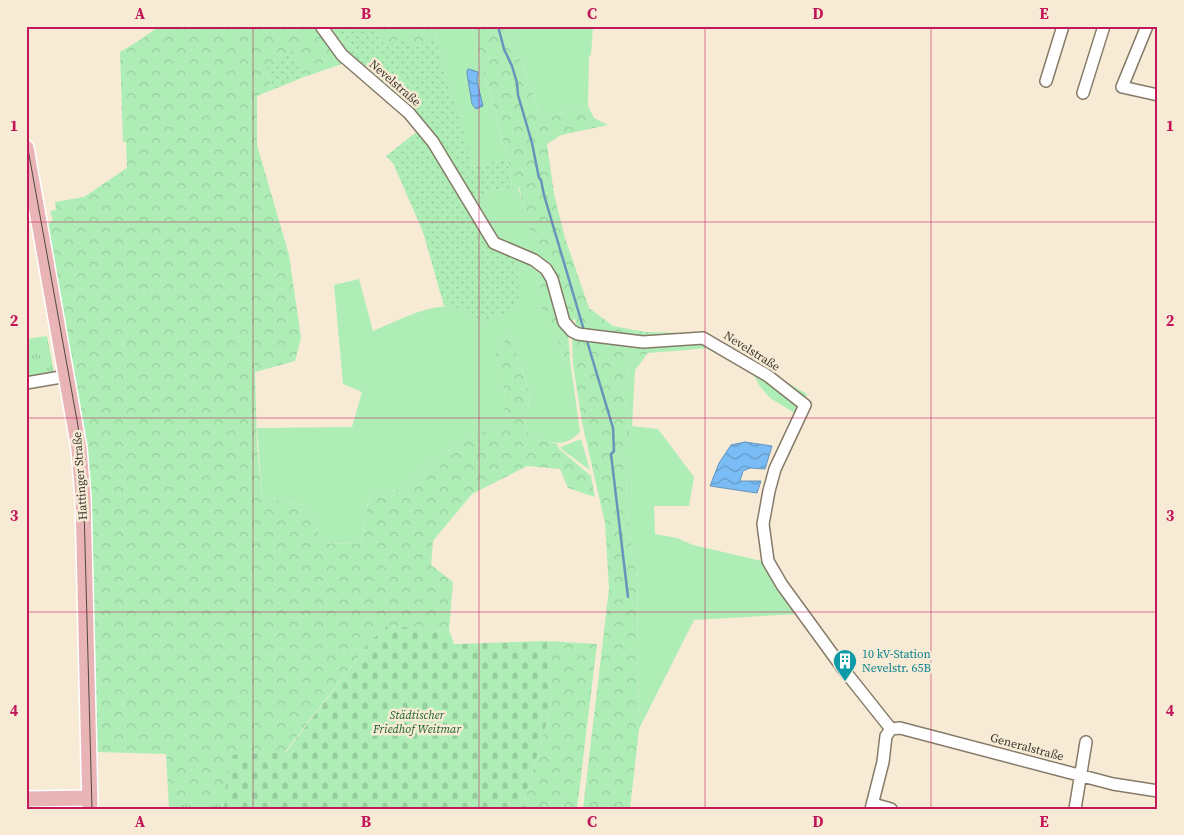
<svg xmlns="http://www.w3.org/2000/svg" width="1184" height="835" font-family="'Source Serif 4',serif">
<defs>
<pattern id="forest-crowns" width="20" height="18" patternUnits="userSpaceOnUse" patternTransform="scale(1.25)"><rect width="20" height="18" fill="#aeeeb6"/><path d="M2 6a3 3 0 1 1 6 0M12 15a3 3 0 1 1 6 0" fill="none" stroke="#96cd9d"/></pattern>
<pattern id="cemetery-stones" width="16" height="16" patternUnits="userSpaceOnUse" patternTransform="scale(1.25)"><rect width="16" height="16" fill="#aeeeb6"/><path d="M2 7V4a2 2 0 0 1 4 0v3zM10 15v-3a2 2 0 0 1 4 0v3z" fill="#96cd9d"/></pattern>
<pattern id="park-tufts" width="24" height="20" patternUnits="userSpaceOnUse" patternTransform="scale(1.25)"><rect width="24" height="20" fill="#aeeeb6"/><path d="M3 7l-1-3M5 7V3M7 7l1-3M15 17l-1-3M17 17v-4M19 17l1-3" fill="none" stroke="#96cd9d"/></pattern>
<pattern id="garden-dots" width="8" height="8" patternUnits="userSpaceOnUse" patternTransform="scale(1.25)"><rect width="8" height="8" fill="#aeeeb6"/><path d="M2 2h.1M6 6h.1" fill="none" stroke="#96cd9d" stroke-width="1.8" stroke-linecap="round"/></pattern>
<pattern id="water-waves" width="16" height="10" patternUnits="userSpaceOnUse" patternTransform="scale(1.25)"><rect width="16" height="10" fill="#79bcf6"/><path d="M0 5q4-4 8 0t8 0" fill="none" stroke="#649ac8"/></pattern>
</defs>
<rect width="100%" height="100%" fill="#f7ebd6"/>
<path fill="#aeeeb6" d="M 438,26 L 471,26 L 508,159 L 472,167 L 442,63 L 436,36 Z
M 509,26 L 593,26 L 591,55 L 589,56 L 588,106 L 541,118 Z
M 512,187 L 518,187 L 529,224 L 537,259 L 494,241 L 472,202 L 475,195 Z
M 517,255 L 539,269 L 546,321 L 553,325 L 562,357 L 564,361 L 570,360 L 580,432 C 564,449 551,442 531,437 L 525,427 L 530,395 L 510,334 L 493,359 L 504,388 L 506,420 L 467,439 L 437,458 L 403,488 L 369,497 L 361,544 L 322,543 L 307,506 L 262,497 L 257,428 L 352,427 L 362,392 L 343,384 L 334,285 L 359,279 L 373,331 C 395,322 437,299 460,309 C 466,312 473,318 479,323 Z
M 686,333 L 708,337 L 807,394 L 804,404 L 798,415 L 770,398 L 759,385 L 753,373 L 706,348 L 687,350 Z
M 648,353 L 635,370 L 632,426 L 658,429 L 694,477 L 689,506 L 654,506 L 655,534 L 677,538 L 693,545 L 766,562 L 798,614 L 694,620 L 639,729 L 637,578 L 626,509 L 627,468 L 621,450 L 631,436 L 622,389 L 628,379 L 626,359 Z
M 581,439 L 590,470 L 561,449 L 561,447 Z"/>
<path fill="url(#forest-crowns)" d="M 159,26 L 322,26 L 337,39 L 353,46 L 349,58 L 345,63 L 304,77 L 293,52 L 266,65 L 272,90 L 257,96 L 257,145 L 289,255 L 301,338 L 295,361 L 255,372 L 257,445 L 262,497 L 307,506 L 322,543 L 361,544 L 369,497 L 403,488 L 437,458 L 467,439 L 505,420 L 504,388 L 492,359 L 510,334 L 530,395 L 525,427 L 531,437 L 557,444 L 559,449 L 591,476 L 595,497 L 568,488 L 560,469 L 527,466 L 472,494 L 433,541 L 431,565 L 453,582 L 449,630 L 387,626 L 371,641 L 285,752 L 230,756 L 224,809 L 169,809 L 166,754 L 96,752 L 89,551 L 88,448 L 47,225 L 53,220 L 50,211 L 56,210 L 55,202 L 84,197 L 127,168 L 126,142 L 123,142 L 120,52 L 143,38 Z
M 373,26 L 438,26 L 436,36 L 414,47 L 386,47 Z
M 471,26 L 509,26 L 541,118 L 588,106 L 594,118 L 608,125 L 561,135 L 547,144 L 554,194 L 565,238 L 589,308 L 613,326 L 645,332 L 686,333 L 687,350 L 648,353 L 626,359 L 628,379 L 622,389 L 631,436 L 621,450 L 627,468 L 626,509 L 637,578 L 639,729 L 630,809 L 583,809 L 609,589 L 605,523 L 582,422 L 573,365 L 572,335 L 577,329 L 575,319 L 563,323 L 568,332 L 570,360 L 564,361 L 562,357 L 553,326 L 546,321 L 542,314 L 539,269 L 519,187 L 512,187 L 508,159 Z
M 547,641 L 597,644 L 577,809 L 532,809 L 523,805 L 551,707 Z"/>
<path fill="url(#cemetery-stones)" d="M 387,626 L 449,630 L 454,644 L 547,641 L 551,707 L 523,805 L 532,809 L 223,809 L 230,755 L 286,752 L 371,641 Z"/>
<path fill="url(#park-tufts)" d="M 47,336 L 54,373 L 26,379 L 26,339 Z
M 225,797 L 224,809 L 169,809 L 169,800 Z"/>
<path fill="url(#garden-dots)" d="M 328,26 L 373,26 L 386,47 L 404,36 L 414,47 L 436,36 L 442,63 L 460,117 L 472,167 L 508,159 L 512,187 L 476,195 L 472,202 L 435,141 L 349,58 L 353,46 L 338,39 L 334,42 Z
M 293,51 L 304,77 L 272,90 L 266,65 Z
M 419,130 L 492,246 L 517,255 L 519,306 L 510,312 L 479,323 L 460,309 L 444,306 L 423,232 L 393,163 L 386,156 Z"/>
<path fill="url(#water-waves)" stroke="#6694ba" d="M 469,69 L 478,72 L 477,81 L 483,106 L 476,109 L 472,104 L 467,74 L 467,70 Z
M 745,442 L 772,446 L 765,469 L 750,468 L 743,471 L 740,481 L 761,481 L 757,493 L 710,486 L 719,463 L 731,445 Z"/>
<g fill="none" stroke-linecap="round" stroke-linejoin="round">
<path stroke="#6694ba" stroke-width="2.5" d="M 498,26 L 504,49 L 512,66 L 517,83 L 518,95 L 532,143 L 539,178 L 541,180 L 544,195 L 583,327
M 587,341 L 613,428 L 614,451 L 611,454 L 628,597"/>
<g stroke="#867b68" stroke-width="14">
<path id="minor" d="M 321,26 L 342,55 L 409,113 L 433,142 L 494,243 L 534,260 L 546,269 L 552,279 L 564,322 L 572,331 L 578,334 L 643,342 L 703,338 L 768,376 L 805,405 L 775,469 L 769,491 L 763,524 L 768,561 L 782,585 L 844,670 L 891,729
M 1147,26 L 1122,87 L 1158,95
M 1046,81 L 1063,26
M 1083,93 L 1104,26
M 26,383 L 67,376
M 891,729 L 900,728 L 1113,784 L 1158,791
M 873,804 L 891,809
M 871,809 L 883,762 L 886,736 L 891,729
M 1075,809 L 1086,742"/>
</g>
<g stroke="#fff" stroke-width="18">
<path id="major" d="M 26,148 L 79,449 L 83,497 L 90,809
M 26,799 L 90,798"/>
</g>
<use href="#minor" stroke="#fff" stroke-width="11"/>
<use href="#major" stroke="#e9b4b6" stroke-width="15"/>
<path stroke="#4f4940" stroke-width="1" d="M 26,138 L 78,426 L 83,469 L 92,809"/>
</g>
<path fill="none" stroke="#c2185b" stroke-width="1" stroke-opacity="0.55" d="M 253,26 L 253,809M 479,26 L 479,809M 705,26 L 705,809M 931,26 L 931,809M 26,222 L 1158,222M 26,418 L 1158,418M 26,612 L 1158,612"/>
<defs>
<g id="building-pin" transform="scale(1.25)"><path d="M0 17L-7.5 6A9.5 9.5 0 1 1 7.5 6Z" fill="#0f9aa8" stroke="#f7ebd6"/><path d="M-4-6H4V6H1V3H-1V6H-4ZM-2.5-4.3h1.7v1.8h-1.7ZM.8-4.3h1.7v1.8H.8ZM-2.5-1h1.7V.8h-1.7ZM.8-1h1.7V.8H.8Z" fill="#fff"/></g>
</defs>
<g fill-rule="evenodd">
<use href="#building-pin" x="845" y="661"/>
</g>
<g text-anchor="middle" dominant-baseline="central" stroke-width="5" stroke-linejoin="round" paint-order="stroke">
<g font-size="12" fill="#3a352d" stroke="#f7ebd6">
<text transform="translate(395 83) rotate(41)">Nevelstraße</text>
<text transform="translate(752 351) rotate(32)">Nevelstraße</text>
<text transform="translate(80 476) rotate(-94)">Hattinger Straße</text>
<text transform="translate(1027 747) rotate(15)">Generalstraße</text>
</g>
<g font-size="12" fill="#0d838f" stroke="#f7ebd6" text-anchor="start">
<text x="862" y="654">10 kV-Station<tspan x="862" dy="14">Nevelstr. 65B</tspan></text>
</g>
<g font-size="12" font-style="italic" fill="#1a622c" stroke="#f7ebd6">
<text x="417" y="715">Städtischer<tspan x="417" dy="14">Friedhof Weitmar</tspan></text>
</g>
</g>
<rect width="1184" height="835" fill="none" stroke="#f7ebd6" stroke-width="55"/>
<rect x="28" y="28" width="1128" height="780" fill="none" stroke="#c2185b" stroke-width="2"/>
<g font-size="16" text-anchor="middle" font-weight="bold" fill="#c2185b">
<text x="140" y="19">A</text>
<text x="366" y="19">B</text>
<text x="592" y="19">C</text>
<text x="818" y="19">D</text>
<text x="1044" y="19">E</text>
<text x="14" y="131">1</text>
<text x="1170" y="131">1</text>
<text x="14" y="326">2</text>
<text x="1170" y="326">2</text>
<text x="14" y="521">3</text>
<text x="1170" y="521">3</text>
<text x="14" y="716">4</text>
<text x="1170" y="716">4</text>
<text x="140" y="827">A</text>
<text x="366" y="827">B</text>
<text x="592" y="827">C</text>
<text x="818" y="827">D</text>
<text x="1044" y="827">E</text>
</g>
</svg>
